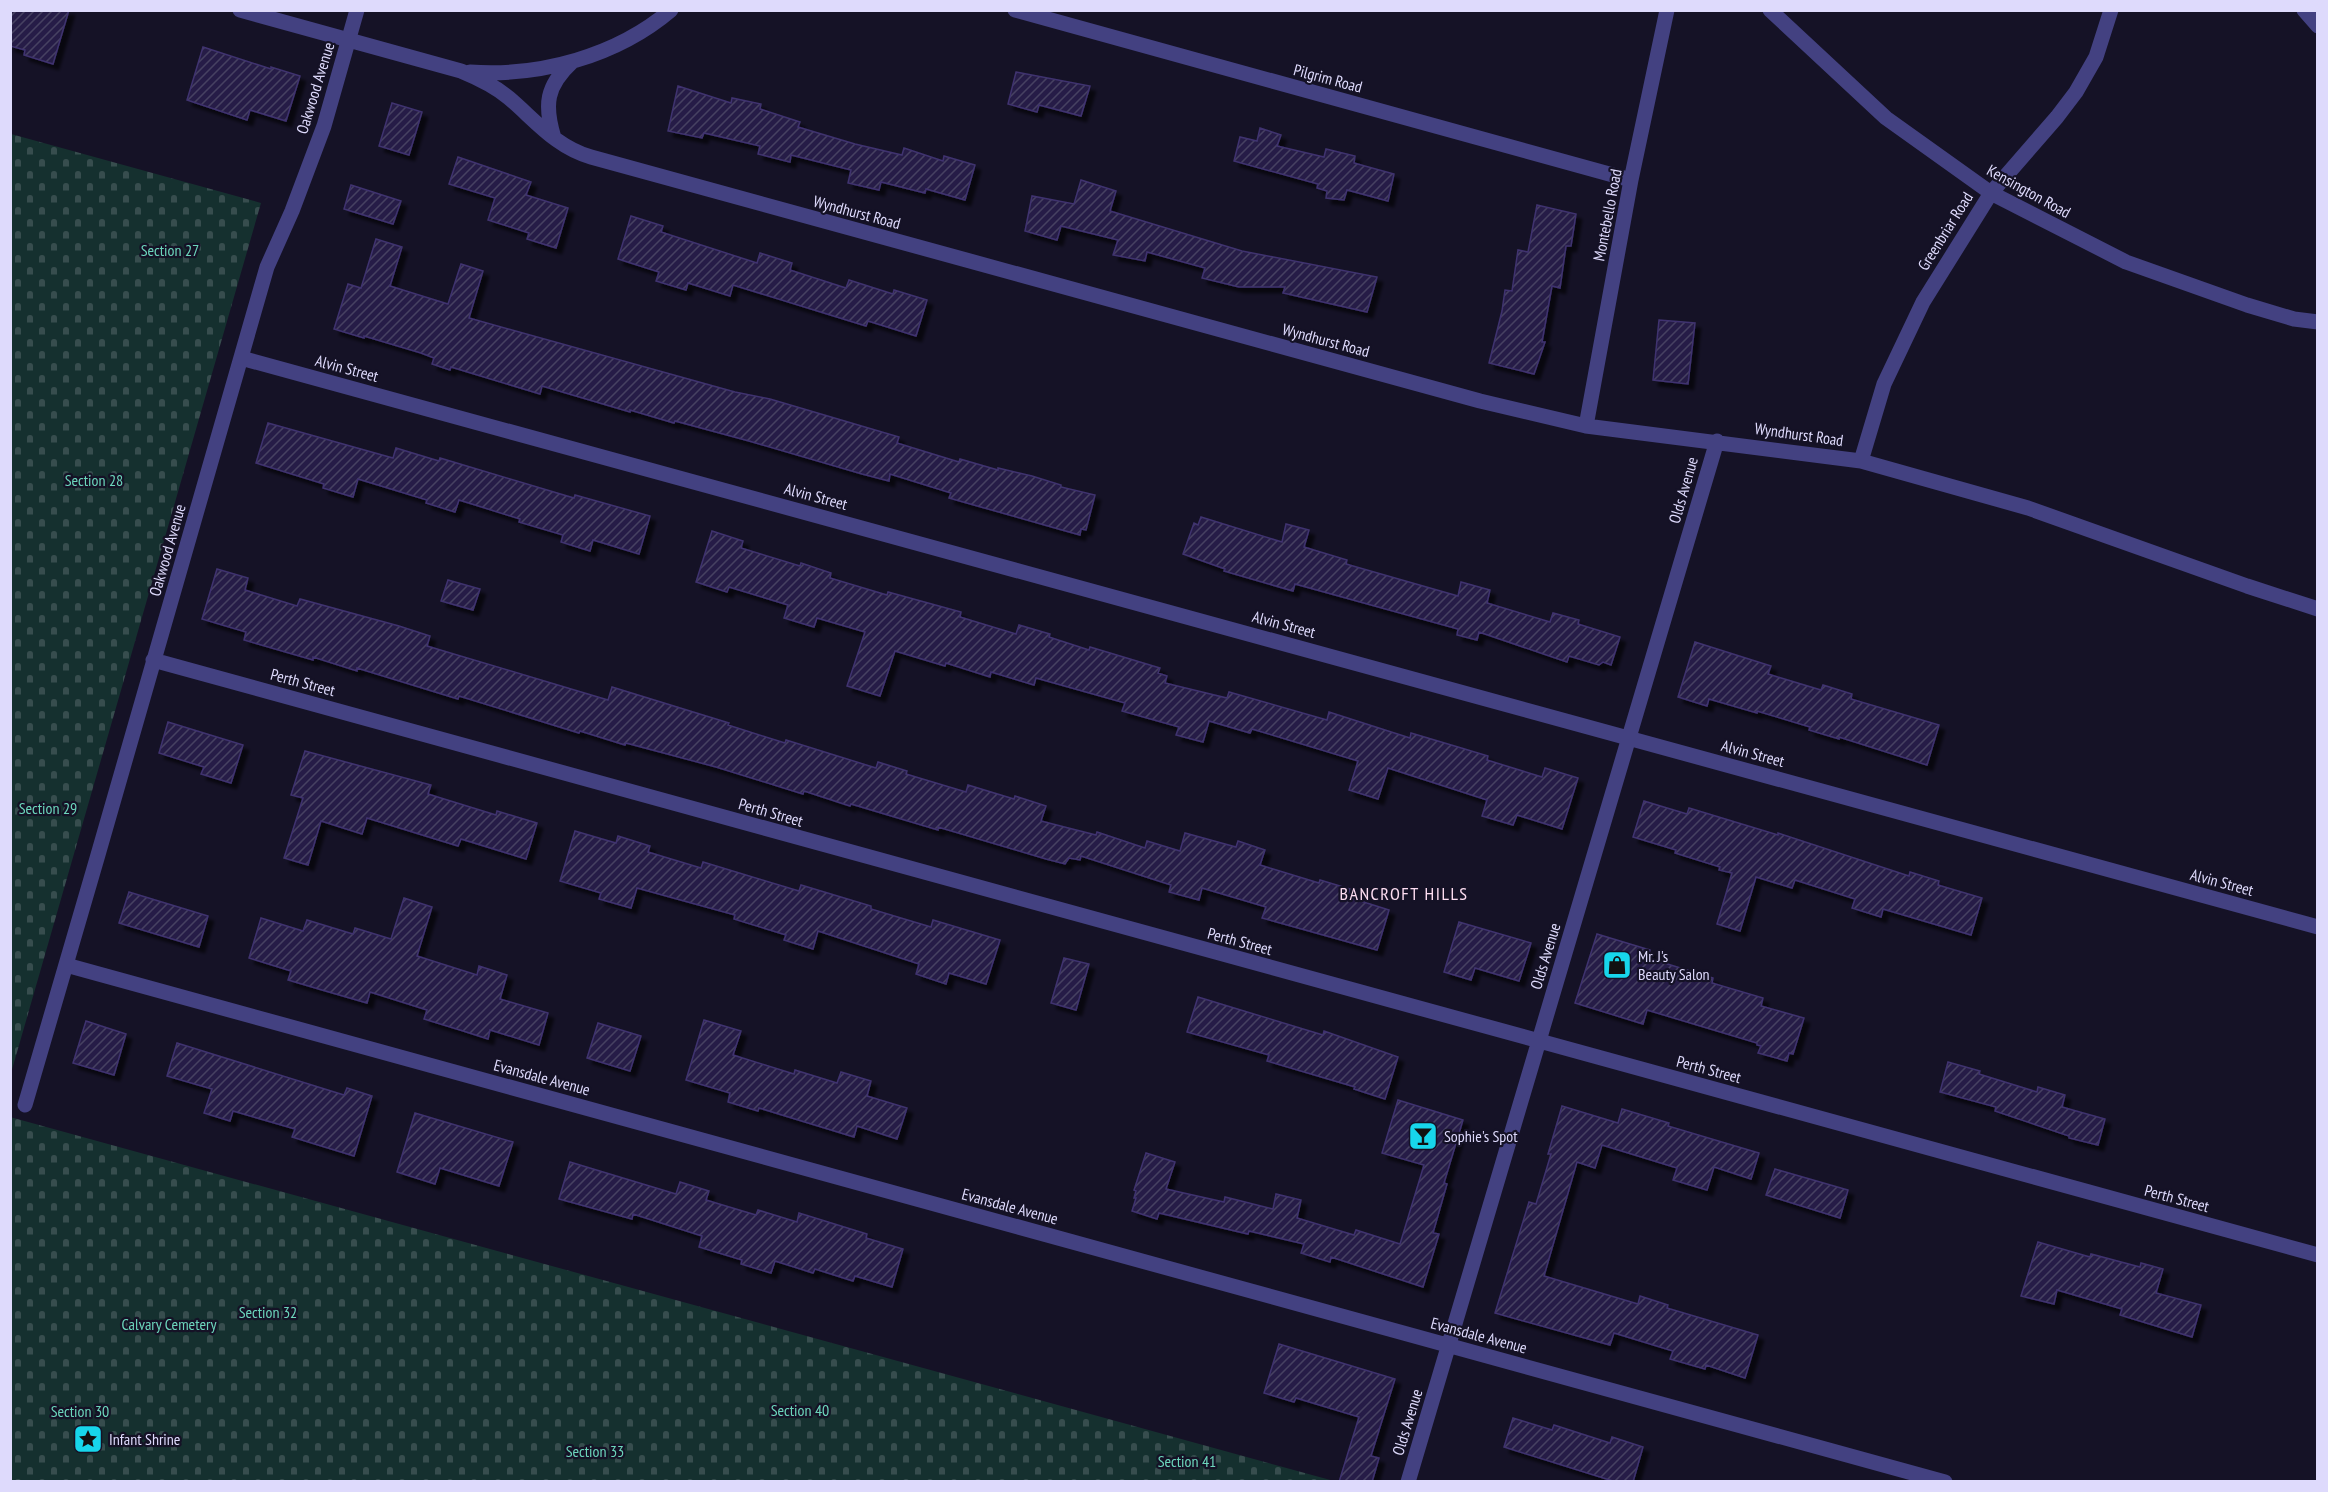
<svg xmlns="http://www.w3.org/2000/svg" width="2328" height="1492" font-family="'PT Sans Narrow',sans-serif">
<defs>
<pattern id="cemetery-stones" width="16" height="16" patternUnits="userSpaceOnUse" patternTransform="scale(1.5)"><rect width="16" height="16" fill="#15302f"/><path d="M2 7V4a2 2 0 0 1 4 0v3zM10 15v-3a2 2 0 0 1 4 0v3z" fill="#374d4e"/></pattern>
<pattern id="building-hatch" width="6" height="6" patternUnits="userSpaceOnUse" patternTransform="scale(1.5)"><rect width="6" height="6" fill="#271f46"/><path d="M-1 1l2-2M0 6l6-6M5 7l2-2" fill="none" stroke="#463f62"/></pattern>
<filter id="shadow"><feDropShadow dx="5.5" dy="5.5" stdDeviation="1.5" flood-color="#0009"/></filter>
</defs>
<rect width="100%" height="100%" fill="#151226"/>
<path fill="url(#cemetery-stones)" d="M 11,134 L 261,203 L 11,1073 L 10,134 Z
M 10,1117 L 1334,1481 L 11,1481 Z"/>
<path fill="url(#building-hatch)" stroke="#3f336f" stroke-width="1.5" filter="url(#shadow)" d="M 10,10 L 69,10 L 53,64 L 24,55 L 25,50 L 10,46 Z
M 203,47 L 271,69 L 271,67 L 300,76 L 286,121 L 250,110 L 247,120 L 187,100 Z
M 1016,72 L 1090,86 L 1081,116 L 1039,105 L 1037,112 L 1008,104 Z
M 678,86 L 731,103 L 732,98 L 761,104 L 760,109 L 800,122 L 798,127 L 855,144 L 902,155 L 904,148 L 943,161 L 944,156 L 975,165 L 965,200 L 926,189 L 925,193 L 881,182 L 879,190 L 848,183 L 851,170 L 791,155 L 790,162 L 758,154 L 760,146 L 704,133 L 702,138 L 668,131 Z
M 392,103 L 422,112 L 409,155 L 379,146 Z
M 1260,128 L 1281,135 L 1277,146 L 1324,157 L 1326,149 L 1355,156 L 1354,163 L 1394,174 L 1388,201 L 1347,190 L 1344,200 L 1326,198 L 1327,191 L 1317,188 L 1318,184 L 1234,161 L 1240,137 L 1257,141 Z
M 458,157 L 531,182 L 526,195 L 568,208 L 556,248 L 527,239 L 529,233 L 488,220 L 495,198 L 449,184 Z
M 1081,180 L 1116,191 L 1110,211 L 1242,251 L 1377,277 L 1367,312 L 1283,293 L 1285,287 L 1239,287 L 1202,278 L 1205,268 L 1147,252 L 1145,261 L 1113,255 L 1118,240 L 1061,226 L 1057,240 L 1025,231 L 1032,196 L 1074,204 Z
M 351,185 L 401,201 L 393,224 L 344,209 Z
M 1537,205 L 1576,214 L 1571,246 L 1566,246 L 1560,288 L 1552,286 L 1542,342 L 1545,342 L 1534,374 L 1489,363 L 1502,311 L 1505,290 L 1512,291 L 1518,250 L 1528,252 Z
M 631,216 L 663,226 L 661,232 L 757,263 L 760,253 L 792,263 L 790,270 L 846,288 L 849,280 L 893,294 L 894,290 L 927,300 L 916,336 L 868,321 L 866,326 L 733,285 L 730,296 L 688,283 L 686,290 L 656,281 L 659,272 L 618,259 Z
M 376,239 L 402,247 L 390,286 L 448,304 L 461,264 L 483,271 L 469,318 L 735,392 L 770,399 L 899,437 L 897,443 L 959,462 L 960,459 L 998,470 L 998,468 L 1032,476 L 1061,485 L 1061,487 L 1095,495 L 1086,530 L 1081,529 L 1080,535 L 1062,530 L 949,498 L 951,493 L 890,474 L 889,481 L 862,474 L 749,441 L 675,421 L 674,423 L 630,410 L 630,412 L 542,386 L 540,394 L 451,367 L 450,370 L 432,364 L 434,358 L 421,353 L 364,336 L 364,338 L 334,329 L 348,284 L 361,288 Z
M 1659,320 L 1695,323 L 1688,384 L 1653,380 Z
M 268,423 L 393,458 L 396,448 L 439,461 L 440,458 L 574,498 L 575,495 L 650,516 L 639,554 L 593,540 L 590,551 L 561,542 L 563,535 L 519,522 L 520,519 L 459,500 L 455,512 L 426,503 L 427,500 L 358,479 L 353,497 L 323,488 L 324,484 L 256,463 Z
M 1201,517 L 1282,542 L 1286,524 L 1309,530 L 1304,547 L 1347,560 L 1346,564 L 1458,596 L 1461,582 L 1490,590 L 1487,603 L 1550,622 L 1553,613 L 1579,620 L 1578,624 L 1620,637 L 1611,665 L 1603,662 L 1599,665 L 1569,656 L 1567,662 L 1479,632 L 1477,640 L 1457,635 L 1458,629 L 1295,584 L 1293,591 L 1224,571 L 1225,569 L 1183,554 L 1194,523 L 1198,525 Z
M 712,531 L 743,541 L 741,548 L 800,566 L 801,563 L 831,573 L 830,578 L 887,595 L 888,592 L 961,612 L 960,617 L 1016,634 L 1019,625 L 1050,634 L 1049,637 L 1089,650 L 1090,647 L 1160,668 L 1158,673 L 1167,676 L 1165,683 L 1227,698 L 1229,692 L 1327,720 L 1329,712 L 1410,738 L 1411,733 L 1458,747 L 1488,756 L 1487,760 L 1542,777 L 1545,768 L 1578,778 L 1562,829 L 1517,815 L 1513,825 L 1482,816 L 1487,800 L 1388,768 L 1378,799 L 1349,790 L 1358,761 L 1252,729 L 1250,733 L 1209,721 L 1203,742 L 1176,735 L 1179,727 L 1122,711 L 1125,703 L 1036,678 L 1034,685 L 991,672 L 990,677 L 946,663 L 945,666 L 895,651 L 880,696 L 847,686 L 865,632 L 817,618 L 814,627 L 784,618 L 788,605 L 729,587 L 727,592 L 696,582 Z
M 217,569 L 248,578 L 245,590 L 297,606 L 300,599 L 399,626 L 430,636 L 427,646 L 608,700 L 612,687 L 729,723 L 728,725 L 785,743 L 786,740 L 876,768 L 878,762 L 907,771 L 906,774 L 966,792 L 968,785 L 1014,799 L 1015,796 L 1046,806 L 1041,821 L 1096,835 L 1097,832 L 1145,848 L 1147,841 L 1180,851 L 1185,833 L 1236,847 L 1238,841 L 1265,850 L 1260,865 L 1319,883 L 1320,880 L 1350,889 L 1348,897 L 1389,910 L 1377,950 L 1262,918 L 1266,907 L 1202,888 L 1199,900 L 1169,892 L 1171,885 L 1081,856 L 1080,860 L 1069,858 L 1065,864 L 1046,859 L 938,827 L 938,830 L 851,804 L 850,806 L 804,791 L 803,794 L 716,767 L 626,743 L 625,745 L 580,731 L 579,733 L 459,696 L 458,699 L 357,668 L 357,671 L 313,657 L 313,660 L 244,640 L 246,632 L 202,619 Z
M 448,580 L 480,589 L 473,610 L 441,601 Z
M 1695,642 L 1771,666 L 1768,674 L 1821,690 L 1823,685 L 1852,694 L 1851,699 L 1939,725 L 1927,765 L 1839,737 L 1839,739 L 1809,730 L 1810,727 L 1757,711 L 1757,713 L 1709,699 L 1707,706 L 1678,697 Z
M 168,722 L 243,745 L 231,783 L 201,774 L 204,767 L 159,753 Z
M 305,751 L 431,785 L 428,794 L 496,815 L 497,811 L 537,823 L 526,859 L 461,839 L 458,846 L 367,818 L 362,834 L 321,821 L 308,865 L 284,858 L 303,798 L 291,795 Z
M 1644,801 L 1687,814 L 1689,808 L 1778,835 L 1778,833 L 1909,876 L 1910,872 L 1939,881 L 1938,885 L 1982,898 L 1971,935 L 1883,909 L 1881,917 L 1852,908 L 1855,899 L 1795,880 L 1792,888 L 1756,877 L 1740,931 L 1717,924 L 1732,873 L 1719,870 L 1720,867 L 1675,853 L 1676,850 L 1633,837 Z
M 575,831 L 616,843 L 618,836 L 650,846 L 648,852 L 701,868 L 703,862 L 799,891 L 801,885 L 871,906 L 871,909 L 931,927 L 933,920 L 1000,940 L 986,984 L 949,973 L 946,984 L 916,974 L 919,964 L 818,931 L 813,949 L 784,940 L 786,935 L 734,919 L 735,915 L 637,888 L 631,908 L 599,899 L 601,893 L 560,881 Z
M 129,892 L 208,916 L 199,947 L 119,923 Z
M 404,898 L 432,907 L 417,956 L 477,975 L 479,966 L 507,975 L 500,999 L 548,1013 L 539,1045 L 490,1030 L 488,1039 L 460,1030 L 424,1019 L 427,1010 L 370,992 L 367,1003 L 322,990 L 288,980 L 291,971 L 249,958 L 261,918 L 303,931 L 307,920 L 353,934 L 355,928 L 391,939 Z
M 1459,922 L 1531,943 L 1519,981 L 1475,968 L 1471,980 L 1444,972 Z
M 1597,934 L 1650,950 L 1648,958 L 1713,978 L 1712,983 L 1763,998 L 1761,1006 L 1804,1018 L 1793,1054 L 1789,1053 L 1787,1061 L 1758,1053 L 1761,1046 L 1757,1045 L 1757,1043 L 1647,1010 L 1643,1024 L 1575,1003 Z
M 1064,958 L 1089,964 L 1076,1010 L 1051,1003 Z
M 1198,997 L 1323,1035 L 1324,1031 L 1398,1057 L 1385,1099 L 1354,1089 L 1355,1087 L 1267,1061 L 1269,1055 L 1187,1032 Z
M 704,1020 L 741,1031 L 733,1055 L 794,1074 L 795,1070 L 837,1083 L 841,1072 L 871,1081 L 867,1096 L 907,1108 L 897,1139 L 857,1126 L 854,1137 L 759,1108 L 758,1111 L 728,1102 L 730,1093 L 686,1080 Z
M 86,1021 L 126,1034 L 114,1075 L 73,1063 Z
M 598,1023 L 641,1036 L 630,1071 L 587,1058 Z
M 177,1043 L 344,1095 L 347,1088 L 372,1096 L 354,1156 L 292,1137 L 295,1129 L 233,1111 L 230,1121 L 204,1113 L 212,1089 L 167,1076 Z
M 1948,1062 L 1980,1071 L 1979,1074 L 2037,1092 L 2038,1087 L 2065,1095 L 2062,1107 L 2105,1119 L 2098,1145 L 2069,1138 L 2069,1136 L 1995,1111 L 1996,1107 L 1940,1092 Z
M 1398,1100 L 1463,1120 L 1444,1183 L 1447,1184 L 1433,1233 L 1439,1234 L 1423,1287 L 1331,1257 L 1330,1262 L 1301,1253 L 1304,1244 L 1249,1231 L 1248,1234 L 1159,1213 L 1157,1219 L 1132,1211 L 1136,1198 L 1134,1198 L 1136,1191 L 1134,1190 L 1146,1153 L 1175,1162 L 1166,1189 L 1224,1202 L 1225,1197 L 1273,1209 L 1276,1194 L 1301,1200 L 1297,1218 L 1354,1235 L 1356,1230 L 1400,1244 L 1424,1165 L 1382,1153 Z
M 1562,1106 L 1618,1123 L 1622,1109 L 1669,1123 L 1668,1126 L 1759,1153 L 1751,1179 L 1714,1167 L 1707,1190 L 1673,1180 L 1677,1168 L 1602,1145 L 1595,1168 L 1577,1162 L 1544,1276 L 1638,1304 L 1640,1296 L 1668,1305 L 1667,1308 L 1758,1335 L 1745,1378 L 1706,1365 L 1705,1369 L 1670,1359 L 1673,1351 L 1614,1333 L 1610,1345 L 1495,1313 L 1529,1202 L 1536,1204 L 1551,1154 L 1548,1154 Z
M 415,1113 L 513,1142 L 499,1186 L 440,1168 L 435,1184 L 397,1172 Z
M 570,1162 L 676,1194 L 680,1182 L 709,1191 L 706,1200 L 756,1215 L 758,1210 L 797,1222 L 799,1213 L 867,1234 L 866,1238 L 903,1249 L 892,1287 L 855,1276 L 853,1281 L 815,1269 L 813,1273 L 775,1261 L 771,1273 L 741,1264 L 742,1260 L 699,1247 L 702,1236 L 633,1214 L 632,1219 L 559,1199 Z
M 1775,1169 L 1848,1190 L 1840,1218 L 1766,1195 Z
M 2038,1242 L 2090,1257 L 2091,1254 L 2140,1267 L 2141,1263 L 2163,1269 L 2156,1293 L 2201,1305 L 2192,1337 L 2120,1315 L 2122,1309 L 2057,1290 L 2054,1304 L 2021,1296 Z
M 1279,1344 L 1395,1379 L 1371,1456 L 1379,1458 L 1372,1482 L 1339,1482 L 1359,1417 L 1296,1398 L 1294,1402 L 1264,1393 Z
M 1513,1418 L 1552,1430 L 1554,1425 L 1610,1443 L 1612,1437 L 1643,1447 L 1633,1482 L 1616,1482 L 1504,1447 Z"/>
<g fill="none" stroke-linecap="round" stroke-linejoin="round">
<path stroke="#434181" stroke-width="15" d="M 240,10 L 461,71 C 478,78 495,86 509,98 C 536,121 556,147 591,157 L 1480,401 L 1586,426 L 1861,461 L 2028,508 L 2247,586 L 2318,609
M 1015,10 L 1631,180
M 1770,10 L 1886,118 L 1991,193 L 2126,262 L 2247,305 L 2294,319 L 2318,322
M 2304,10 L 2318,26
M 470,72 C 540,77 617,56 671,10
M 554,138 C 544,105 546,86 572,62
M 241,358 L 2318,927
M 1586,426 L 1631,180 L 1667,10
M 1861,461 L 1884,384 L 1923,302 L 1991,193 L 2057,117 L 2076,92 L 2096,57 L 2111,10
M 153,660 L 2318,1255
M 66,965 L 1945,1482
M 25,1105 C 107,826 187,546 267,267 L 292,211 L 324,126 L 357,10
M 1408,1482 L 1717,441"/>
</g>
<defs>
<g id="shop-square" transform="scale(1.5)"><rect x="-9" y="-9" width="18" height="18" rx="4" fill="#17d6eb" stroke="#151226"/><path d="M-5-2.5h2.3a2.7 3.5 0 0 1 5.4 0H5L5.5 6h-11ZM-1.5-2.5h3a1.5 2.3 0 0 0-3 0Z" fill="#111"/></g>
<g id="bar-square" transform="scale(1.5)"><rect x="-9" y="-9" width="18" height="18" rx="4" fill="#17d6eb" stroke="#151226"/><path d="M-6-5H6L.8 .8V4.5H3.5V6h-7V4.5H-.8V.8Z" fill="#111"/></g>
<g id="sight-square" transform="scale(1.5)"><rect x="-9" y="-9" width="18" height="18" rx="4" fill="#17d6eb" stroke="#151226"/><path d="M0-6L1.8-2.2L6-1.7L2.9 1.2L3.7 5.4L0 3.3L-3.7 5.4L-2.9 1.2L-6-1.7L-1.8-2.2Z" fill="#111"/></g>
</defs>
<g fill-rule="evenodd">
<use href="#shop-square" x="1617" y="965"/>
<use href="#bar-square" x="1423" y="1136"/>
<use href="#sight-square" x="88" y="1439"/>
</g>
<g text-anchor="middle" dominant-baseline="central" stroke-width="4.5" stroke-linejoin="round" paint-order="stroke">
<g font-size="16" fill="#dedafc" stroke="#151226">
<text transform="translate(1328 78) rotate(15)">Pilgrim Road</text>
<text transform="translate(315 88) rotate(-73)">Oakwood Avenue</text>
<text transform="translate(2029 191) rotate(29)">Kensington Road</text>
<text transform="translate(857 212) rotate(15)">Wyndhurst Road</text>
<text transform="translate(1607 215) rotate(-79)">Montebello Road</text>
<text transform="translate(1945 231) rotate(-58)">Greenbriar Road</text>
<text transform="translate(1326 340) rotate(15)">Wyndhurst Road</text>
<text transform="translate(347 368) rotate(15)">Alvin Street</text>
<text transform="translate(1799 434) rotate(8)">Wyndhurst Road</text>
<text transform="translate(1683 490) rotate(-74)">Olds Avenue</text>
<text transform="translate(816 496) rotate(15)">Alvin Street</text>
<text transform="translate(167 550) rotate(-74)">Oakwood Avenue</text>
<text transform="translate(1284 624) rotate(15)">Alvin Street</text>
<text transform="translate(303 682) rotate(15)">Perth Street</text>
<text transform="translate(1753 753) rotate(15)">Alvin Street</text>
<text transform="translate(771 812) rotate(16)">Perth Street</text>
<text transform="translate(2222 882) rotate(15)">Alvin Street</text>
<text transform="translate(1240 941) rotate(15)">Perth Street</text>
<text transform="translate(1545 956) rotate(-73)">Olds Avenue</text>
<text transform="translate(1709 1069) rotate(15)">Perth Street</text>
<text transform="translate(542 1077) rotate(15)">Evansdale Avenue</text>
<text transform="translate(2177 1198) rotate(15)">Perth Street</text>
<text transform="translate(1010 1206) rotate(15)">Evansdale Avenue</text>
<text transform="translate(1479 1335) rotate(15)">Evansdale Avenue</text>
<text transform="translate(1407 1422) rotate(-73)">Olds Avenue</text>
</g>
<g font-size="16" fill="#6cd6bc" stroke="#151226">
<text x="170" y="250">Section 27</text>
<text x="94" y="480">Section 28</text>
<text x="48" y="808">Section 29</text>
<text x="268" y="1312">Section 32</text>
<text x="169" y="1324">Calvary Cemetery</text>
<text x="800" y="1410">Section 40</text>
<text x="80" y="1411">Section 30</text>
<text x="595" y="1451">Section 33</text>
<text x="1187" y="1461">Section 41</text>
</g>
<g font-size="16" fill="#dedafc" stroke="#151226" text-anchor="start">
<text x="1638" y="956">Mr. J's<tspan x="1638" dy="18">Beauty Salon</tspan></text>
<text x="1444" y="1136">Sophie's Spot</text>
<text x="109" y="1439">Infant Shrine</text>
</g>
<g font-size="18" letter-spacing="1.5" fill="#fcdcf0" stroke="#151226">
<text x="1404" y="893">BANCROFT HILLS</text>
</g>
</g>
<rect width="2328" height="1492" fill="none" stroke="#dedafc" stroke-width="24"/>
</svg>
